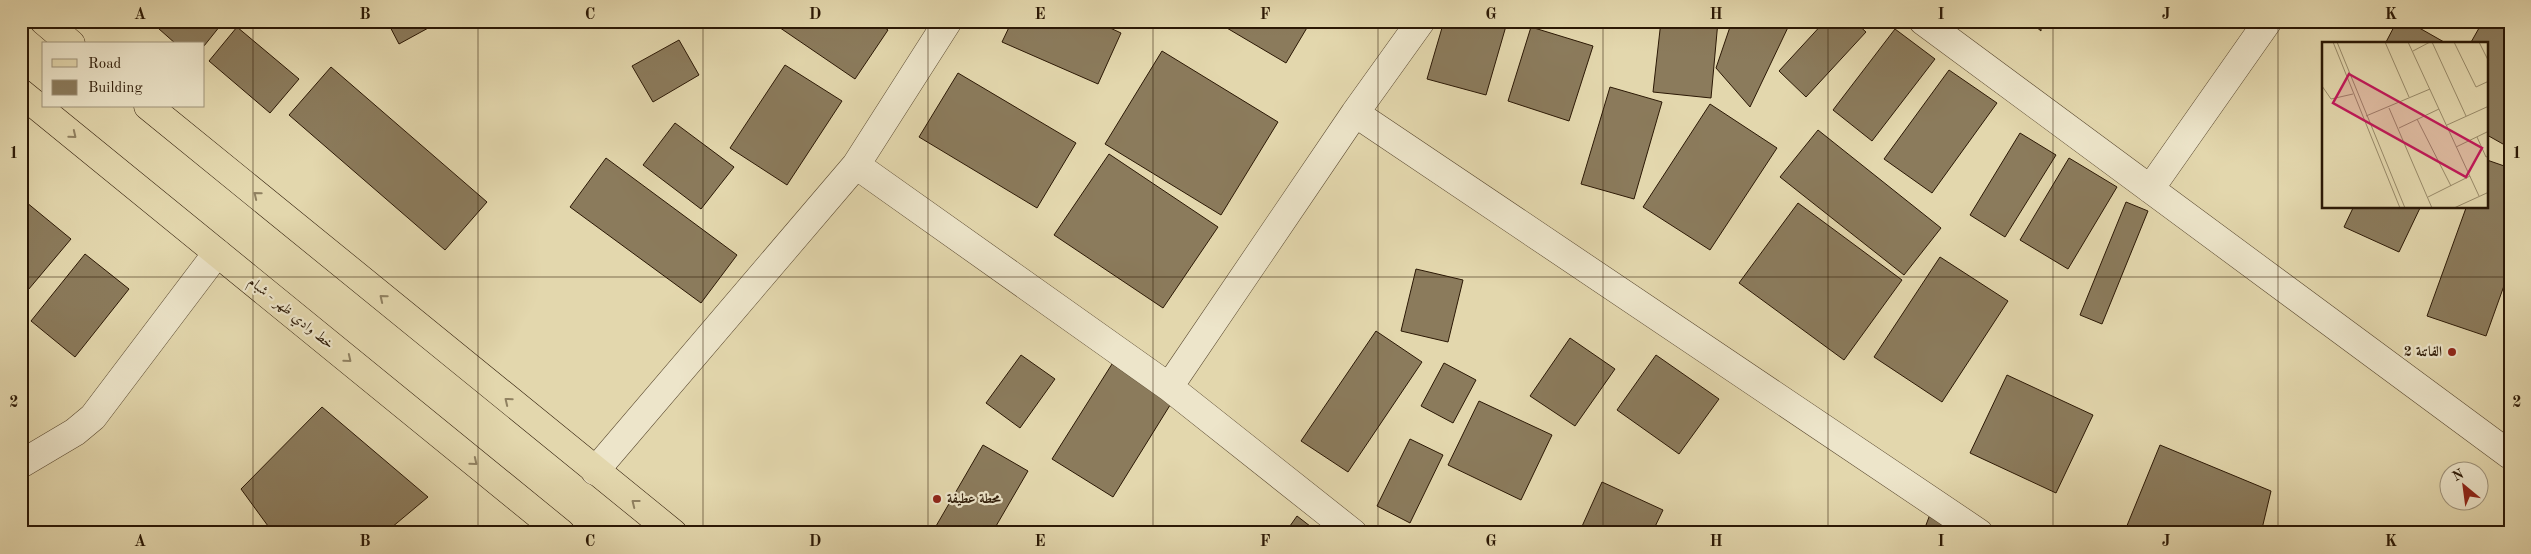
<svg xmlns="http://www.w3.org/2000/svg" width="2531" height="554" font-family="'Old Standard TT',Amiri,serif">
<rect width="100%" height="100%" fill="#e3d7ad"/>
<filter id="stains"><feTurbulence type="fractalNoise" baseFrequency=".004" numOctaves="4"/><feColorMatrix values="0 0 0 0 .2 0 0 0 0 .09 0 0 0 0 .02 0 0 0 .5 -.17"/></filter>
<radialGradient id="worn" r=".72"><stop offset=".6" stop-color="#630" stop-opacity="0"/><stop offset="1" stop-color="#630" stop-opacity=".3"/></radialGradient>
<path fill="#8b7b5c" stroke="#2b1805" d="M 150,21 L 224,21 L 204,46 L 204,44 L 176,44 Z
M 387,21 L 441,21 L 399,44 Z
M 770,21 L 875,21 L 888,30 L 855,79 Z
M 1012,21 L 1095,21 L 1121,33 L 1098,84 L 1002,42 Z
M 1215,21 L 1311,21 L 1286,63 Z
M 1444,21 L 1490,21 L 1506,26 L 1486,95 L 1427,79 Z
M 1661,21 L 1718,21 L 1711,98 L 1653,92 Z
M 1732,21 L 1791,21 L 1750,107 L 1716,68 Z
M 1825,21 L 1854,21 L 1866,32 L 1806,97 L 1779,71 Z
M 2029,21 L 2041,21 L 2041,31 Z
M 2397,21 L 2407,21 L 2444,42 L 2443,44 L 2385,44 Z
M 2483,21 L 2490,21 L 2510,32 L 2510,148 L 2487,135 L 2487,44 L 2470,44 Z
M 237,27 L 299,79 L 270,113 L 209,61 Z
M 1531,27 L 1593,46 L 1569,121 L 1508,101 Z
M 1895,29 L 1935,59 L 1872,141 L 1833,110 Z
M 679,40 L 699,75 L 653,102 L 632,66 Z
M 1162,51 L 1278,122 L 1221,215 L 1105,144 Z
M 785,65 L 842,101 L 787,185 L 730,148 Z
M 331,67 L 487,202 L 445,250 L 289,115 Z
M 1949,70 L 1997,103 L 1932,193 L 1884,159 Z
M 958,73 L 1076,143 L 1037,208 L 919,137 Z
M 1610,87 L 1662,102 L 1634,199 L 1581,184 Z
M 1710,104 L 1777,148 L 1710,250 L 1643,207 Z
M 675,123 L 734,167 L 701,209 L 643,165 Z
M 1818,130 L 1941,228 L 1904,275 L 1780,177 Z
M 2020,133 L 2056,155 L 2005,237 L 1970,215 Z
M 1109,154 L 1218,227 L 1163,308 L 1054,235 Z
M 606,158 L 737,255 L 701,303 L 570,207 Z
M 2069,158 L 2117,187 L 2068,269 L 2020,240 Z
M 2487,160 L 2510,168 L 2510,269 L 2486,336 L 2427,316 L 2466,208 L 2487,208 Z
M 26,202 L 71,239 L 23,296 L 21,294 L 21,208 Z
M 2126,202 L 2148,211 L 2102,324 L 2080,315 Z
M 1798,203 L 1902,280 L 1844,360 L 1739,283 Z
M 2353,208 L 2420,208 L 2399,252 L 2344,227 Z
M 85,254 L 129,289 L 75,357 L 31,321 Z
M 1940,257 L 2008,301 L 1942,402 L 1874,357 Z
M 1416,269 L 1463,280 L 1448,342 L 1401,331 Z
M 1376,331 L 1422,362 L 1348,472 L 1301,441 Z
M 1570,338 L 1615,369 L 1575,426 L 1530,396 Z
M 1021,355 L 1055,379 L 1020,428 L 986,403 Z
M 1656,355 L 1719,399 L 1679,454 L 1617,410 Z
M 1444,363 L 1476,380 L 1453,423 L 1421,406 Z
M 1112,364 L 1172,402 L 1113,497 L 1052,459 Z
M 2007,375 L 2093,415 L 2056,493 L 1970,453 Z
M 1479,401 L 1552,435 L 1521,500 L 1448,465 Z
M 322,407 L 428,497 L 385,533 L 266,533 L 268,526 L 241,489 Z
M 1410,439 L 1443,455 L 1410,523 L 1377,506 Z
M 983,445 L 1028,471 L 992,533 L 932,533 Z
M 2160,445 L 2271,491 L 2261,533 L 2124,533 Z
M 1602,482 L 1663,510 L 1652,533 L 1579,533 Z
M 1932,509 L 1961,533 L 1923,533 Z
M 1297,516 L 1319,533 L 1285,533 Z"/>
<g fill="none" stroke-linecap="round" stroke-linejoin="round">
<g stroke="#59482f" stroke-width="29">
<path id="minor" d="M 1923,21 L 2510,455
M 1355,113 L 1979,533
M 856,165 L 1169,387 L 1353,533
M 2150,189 L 2268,21
M 1169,387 L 1355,113 L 1421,21
M 21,464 L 75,432 L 93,417 L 217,253
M 595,471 L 856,165 L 948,21"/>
</g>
<g stroke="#2b1805" stroke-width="29">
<path id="primary" d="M 44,21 L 71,44
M 21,93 L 561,533
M 148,106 L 673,533"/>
</g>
<use href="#minor" stroke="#ede5ca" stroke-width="28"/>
<use href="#primary" stroke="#e3d7ad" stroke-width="28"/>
</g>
<defs><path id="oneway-chevron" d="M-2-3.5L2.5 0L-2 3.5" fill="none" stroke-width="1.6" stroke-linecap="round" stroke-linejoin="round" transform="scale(1.25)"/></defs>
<g stroke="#908161">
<use href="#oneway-chevron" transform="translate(73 135) rotate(39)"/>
<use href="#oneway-chevron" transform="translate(257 195) rotate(-141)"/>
<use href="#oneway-chevron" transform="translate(383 298) rotate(-141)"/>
<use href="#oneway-chevron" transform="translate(348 359) rotate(39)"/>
<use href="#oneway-chevron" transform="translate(508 401) rotate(-141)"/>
<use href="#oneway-chevron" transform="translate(474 462) rotate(39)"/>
<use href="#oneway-chevron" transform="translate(635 503) rotate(-142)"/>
</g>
<path fill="none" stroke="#2b1805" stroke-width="1" stroke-opacity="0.55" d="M 253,21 L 253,533M 478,21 L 478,533M 703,21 L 703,533M 928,21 L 928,533M 1153,21 L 1153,533M 1378,21 L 1378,533M 1603,21 L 1603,533M 1828,21 L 1828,533M 2053,21 L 2053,533M 2278,21 L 2278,533M 21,277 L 2510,277"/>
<g fill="#8f2418" stroke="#ede5ca" stroke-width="2">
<circle cx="2452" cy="352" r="5"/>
<circle cx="937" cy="499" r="5"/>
</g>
<g text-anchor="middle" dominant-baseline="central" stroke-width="4.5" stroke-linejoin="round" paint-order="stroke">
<g font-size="14" fill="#2b1805" stroke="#ede5ca">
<text transform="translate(291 313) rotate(39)">خط وادي ظهر - شبام</text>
</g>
<g font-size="14" font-weight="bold" fill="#2b1805" stroke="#ede5ca" text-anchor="end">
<text x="2442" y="352">الفاتنة 2</text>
<text x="947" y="499" text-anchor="start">محطة عطيفة</text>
</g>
</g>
<g transform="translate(2322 42)">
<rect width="166" height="166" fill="#e3d7ad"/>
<path fill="none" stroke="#998b6a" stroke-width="1" d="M 11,0 L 78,166M 15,0 L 83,166M 63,0 L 87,55M 86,0 L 157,154M 110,0 L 144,74M 132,0 L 154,45 L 167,39M 157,0 L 167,20M 91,9 L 108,0M 0,44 L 9,57 L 31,52M 67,66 L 110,166M 44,74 L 108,47M 95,77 L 129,144M 125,83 L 167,64M 77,86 L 117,67M 155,95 L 164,115 L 167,114M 134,105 L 167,89M 106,155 L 148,134M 132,166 L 167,150"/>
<path fill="#c2185b" fill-opacity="0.15" stroke="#c2185b" stroke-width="2.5" d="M 27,32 L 160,106 L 144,135 L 11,61 Z"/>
<rect width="166" height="166" fill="none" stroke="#2b1805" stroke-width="2.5"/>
</g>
<rect width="2531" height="554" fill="none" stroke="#e3d7ad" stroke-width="55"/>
<rect x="42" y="42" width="162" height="65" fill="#ede5ca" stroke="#9f937b"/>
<rect x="52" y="59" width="25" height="8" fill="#e3d7ad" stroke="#9f937b"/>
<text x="88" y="68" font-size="15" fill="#2b1805">Road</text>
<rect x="52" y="80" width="25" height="15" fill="#8b7b5c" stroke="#9f937b"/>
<text x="88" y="92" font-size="15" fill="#2b1805">Building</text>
<g transform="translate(2464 486) rotate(331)"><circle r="24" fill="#ede5ca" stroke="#9f937b"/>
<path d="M0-4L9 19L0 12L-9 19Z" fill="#8f2418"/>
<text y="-8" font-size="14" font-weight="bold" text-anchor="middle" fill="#2b1805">N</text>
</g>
<rect x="28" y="28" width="2476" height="498" fill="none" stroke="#2b1805" stroke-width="2"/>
<g font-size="16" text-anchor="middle" font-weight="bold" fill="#2b1805">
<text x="140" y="19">A</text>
<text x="365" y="19">B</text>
<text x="590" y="19">C</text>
<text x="815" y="19">D</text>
<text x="1040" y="19">E</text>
<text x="1265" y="19">F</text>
<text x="1491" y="19">G</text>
<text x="1716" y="19">H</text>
<text x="1941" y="19">I</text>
<text x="2166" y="19">J</text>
<text x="2391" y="19">K</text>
<text x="14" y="158">1</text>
<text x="2517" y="158">1</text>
<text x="14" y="407">2</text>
<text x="2517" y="407">2</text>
<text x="140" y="546">A</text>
<text x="365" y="546">B</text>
<text x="590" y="546">C</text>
<text x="815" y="546">D</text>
<text x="1040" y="546">E</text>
<text x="1265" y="546">F</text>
<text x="1491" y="546">G</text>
<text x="1716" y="546">H</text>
<text x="1941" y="546">I</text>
<text x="2166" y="546">J</text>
<text x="2391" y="546">K</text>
</g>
<rect width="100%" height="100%" filter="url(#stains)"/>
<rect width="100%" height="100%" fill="url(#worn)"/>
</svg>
